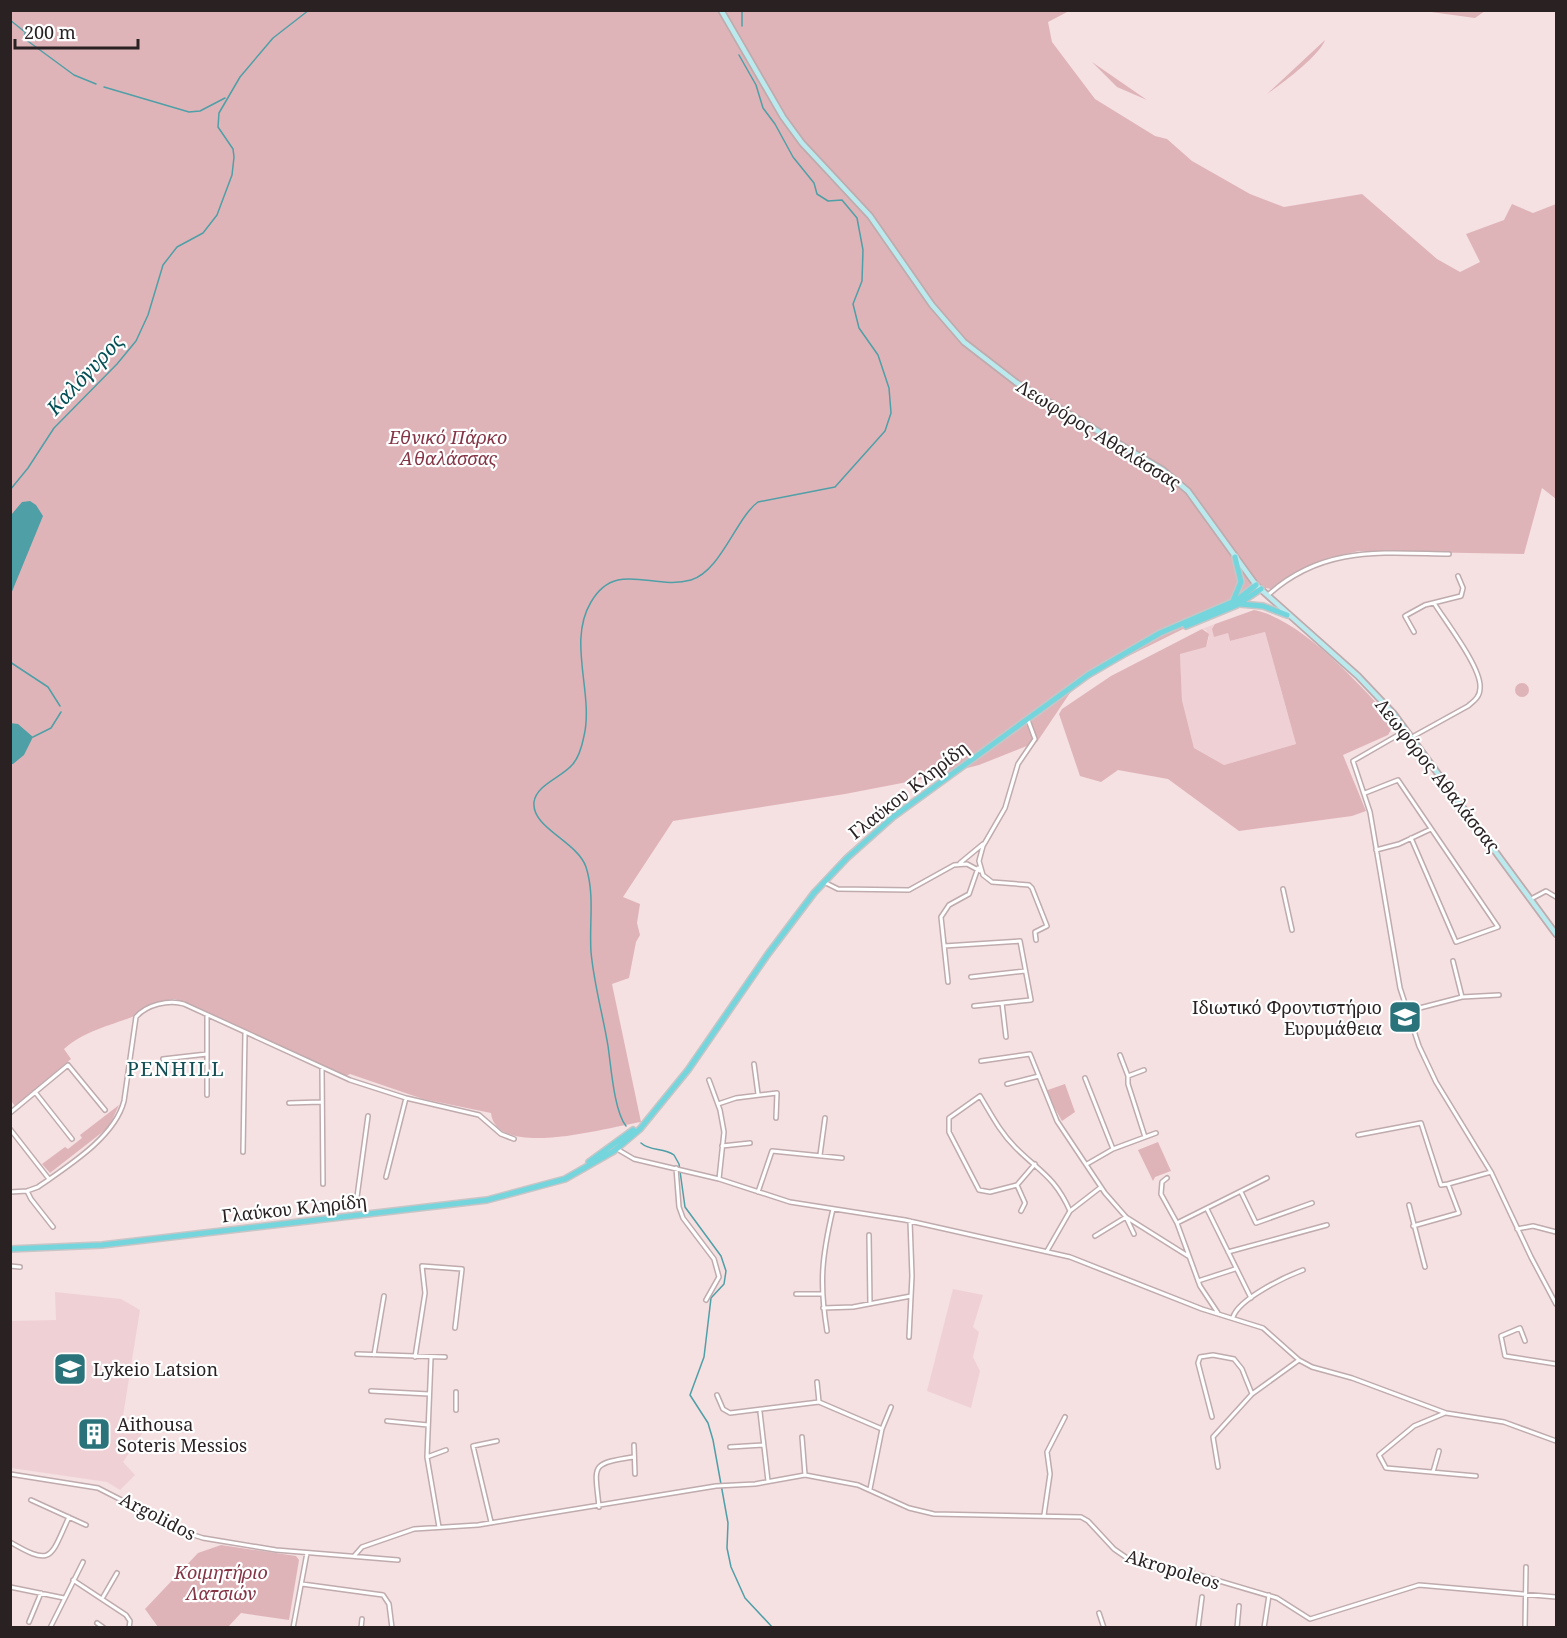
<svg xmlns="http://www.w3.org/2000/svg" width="1567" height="1638" font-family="'Noto Serif',serif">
<rect width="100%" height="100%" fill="#f5e0e2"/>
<path fill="#efd1d5" d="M 1215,624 L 1228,633 L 1230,641 L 1265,632 L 1296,744 L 1224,765 L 1194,748 L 1182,700 L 1180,653 L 1206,647 L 1209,637 L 1206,630 L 1202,629 Z
M 953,1289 L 983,1295 L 973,1327 L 979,1332 L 973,1357 L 980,1371 L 971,1408 L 927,1391 Z
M 55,1292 L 121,1299 L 140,1310 L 123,1416 L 150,1422 L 123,1462 L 135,1475 L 120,1490 L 107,1482 L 11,1468 L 11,1321 L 56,1320 Z"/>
<path fill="#dfb4b9" d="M 11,11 L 1069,11 L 1048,22 L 1052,42 L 1095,99 L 1155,136 L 1167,139 L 1192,161 L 1250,194 L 1284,207 L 1362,194 L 1437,259 L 1460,272 L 1480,262 L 1466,234 L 1504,220 L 1512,204 L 1533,213 L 1556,204 L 1556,499 L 1542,488 L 1524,554 L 1359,551 L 1328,558 L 1295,572 L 1271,589 L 1266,588 L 1078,681 L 1037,742 L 979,765 L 928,778 L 845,794 L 673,821 L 623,897 L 640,904 L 637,923 L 640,935 L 636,942 L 629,978 L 612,984 L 641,1122 C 612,1126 496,1161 491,1113 L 423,1099 L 350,1074 L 346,1076 L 175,999 C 157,1001 146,1011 132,1017 C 108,1026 83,1032 64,1049 L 71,1059 L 15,1106 L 11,1101 Z
M 1424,11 L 1485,11 L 1475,18 Z
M 1325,40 C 1320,55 1283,83 1267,94 Z
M 1092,62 L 1147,100 L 1117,87 Z
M 1254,610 C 1302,619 1362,687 1395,723 L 1388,735 L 1343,755 L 1366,811 L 1352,816 L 1239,831 L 1168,779 L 1118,770 L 1101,782 L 1080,776 L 1059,714 L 1062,709 L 1111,676 L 1202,629 L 1209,634 L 1206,647 L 1180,654 L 1182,700 L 1194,748 L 1224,765 L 1296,744 L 1265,632 L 1230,641 L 1228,633 L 1214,637 L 1212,629 L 1215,624 Z
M1515 690a7 7 0 1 1 14 0a7 7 0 1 1-14 0Z
M 1065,1084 L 1075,1112 L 1062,1121 L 1045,1091 Z
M 119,1105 L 109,1127 L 50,1173 L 42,1164 L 65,1147 L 68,1149 L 82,1138 L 80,1135 Z
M 1158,1142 L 1171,1171 L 1155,1177 L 1153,1181 L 1138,1150 Z
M 221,1545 L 296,1556 L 299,1560 L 289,1620 L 241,1613 L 228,1627 L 158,1627 L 145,1609 L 198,1553 Z"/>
<path fill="#4f9fa7" d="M 30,501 L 36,505 L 43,516 L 11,594 L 11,515 L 22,502 Z
M 10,723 L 18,724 L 33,737 L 24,755 L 13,764 L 11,764 Z"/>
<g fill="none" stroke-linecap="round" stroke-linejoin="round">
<path stroke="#4f9fa7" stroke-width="1.5" d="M 10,20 L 25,32 L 25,39 L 74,75 L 96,84
M 742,26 L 742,10
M 104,87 L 189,112 L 200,111 L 225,98
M 10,490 L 28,468 L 54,428 L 117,364 L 136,341 L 148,315 L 163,265 L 177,247 L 203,233 L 217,215 L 232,175 L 234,157 L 233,149 L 218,127 L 219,113 L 240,77 L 273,38 L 309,10
M 10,662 L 48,687 L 60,706
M 33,737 L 51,728 L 61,712
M 626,1126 C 614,1111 611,1066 608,1046 C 603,1015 594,985 591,952 C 589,924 595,895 586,867 C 577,841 531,828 534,802 C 536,785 562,777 572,765 C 579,758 582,746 584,736 C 594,693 567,642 591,602 C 616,559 653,591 691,580 C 721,571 736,518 758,502 L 835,487 L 885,431 L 891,413 L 889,388 L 878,355 L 859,328 L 853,304 L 862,281 L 863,250 L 857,218 L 842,200 L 828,201 L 817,194 L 814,183 L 793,157 L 775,124 L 763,108 L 756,85 L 739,55
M 641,1143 C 651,1152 663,1147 674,1155 L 679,1164 L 685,1207 L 721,1256 L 726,1271 L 724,1284 L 711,1298 L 704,1357 L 690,1395 L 708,1423 L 713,1440 L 728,1523 L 727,1548 L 731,1567 L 745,1598 L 773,1628"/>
<g stroke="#bfabad" stroke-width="6">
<path id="street" d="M 1268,595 C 1323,545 1382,553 1449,554
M 1414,632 L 1405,616 L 1425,605 L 1461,596 L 1463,588 L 1458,576
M 1028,720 L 1035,739 L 1018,764 L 1005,808 L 983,846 L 979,861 L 983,875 L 992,882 L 1029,885 L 1032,888 L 1047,926 L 1035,932 L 1036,940
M 1405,731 L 1353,761 L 1370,812 L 1400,988 L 1419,1046 L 1436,1082 L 1491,1172 L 1531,1257 L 1556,1304
M 1412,737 L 1468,706 C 1474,701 1480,697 1480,688 C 1482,668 1445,621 1434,603
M 1365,793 L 1398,780 L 1498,927 L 1456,942 L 1411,838
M 1376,850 L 1399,844 L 1431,829
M 960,863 L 983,844
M 824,882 L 838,889 L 909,890 L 954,865 L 967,864 L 980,871
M 1283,889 L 1292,930
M 1531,899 L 1546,891 L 1556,897
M 944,946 L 1020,941 L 1031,1000 L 974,1006
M 1453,961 L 1462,997
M 971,977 L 1025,971
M 948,982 L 941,917 L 949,905 L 969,894 L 978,868
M 1002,1003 L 1006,1037
M 1408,1011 L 1462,997 L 1499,995
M 1120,1055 L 1128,1076
M 163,1059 L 207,1054
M 981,1061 L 1030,1054 L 1057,1121 L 1105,1193 L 1126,1217 L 1134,1234
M 754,1064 L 758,1094
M 322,1069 L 323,1184
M 1144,1070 L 1128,1076 L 1128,1084 L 1145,1137
M 1085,1078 L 1113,1149
M 709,1080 L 720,1110 L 724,1132 L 719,1179
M 1007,1084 L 1039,1076
M 35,1092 L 72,1139
M 207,1095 L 207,1016
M 289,1103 L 321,1102
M 718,1104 L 736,1098 L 777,1093 L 776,1118
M 10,1113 L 68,1065 L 105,1110
M 10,1129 L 49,1179
M 1358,1135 L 1421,1123 L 1441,1185 L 1448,1184 L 1459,1213 L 1413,1226
M 722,1146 L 750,1143
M 617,1149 L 634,1159 L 719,1179 L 790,1202 L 905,1220 L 1070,1257 L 1202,1309 L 1263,1328 L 1299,1360 L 1312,1367 L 1352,1378 L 1446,1413 L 1504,1422 L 1556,1441
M 243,1152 L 245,1034
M 820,1155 L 825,1118
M 1087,1164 L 1113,1149 L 1156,1133
M 676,1168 L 679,1207 L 683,1218 L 714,1259 L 719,1277 L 706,1300
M 386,1177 L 406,1098
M 1167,1178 L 1162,1182 L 1161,1194 L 1177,1223 L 1200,1286 L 1218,1313
M 1448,1184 L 1491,1172
M 1017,1185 L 990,1192 L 979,1190 L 949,1132 L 949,1118 L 980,1096 C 991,1114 1000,1132 1015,1147 C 1040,1172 1055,1177 1070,1211
M 27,1191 L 31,1199 L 53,1227
M 10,1192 L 27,1191 L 38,1187 C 68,1166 115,1137 124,1101 L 136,1017 C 146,1005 169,999 184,1004 L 350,1080 L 406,1098 L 479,1115 L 501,1134 L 514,1139
M 758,1192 L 772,1151 L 842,1158
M 1241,1192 L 1256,1223 L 1312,1203
M 357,1197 L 368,1116
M 1409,1205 L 1425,1267
M 1207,1209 L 1251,1298
M 1021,1211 L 1025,1203 L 1017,1185 L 1035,1164
M 1177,1223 L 1267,1178
M 1517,1229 L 1533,1226 L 1556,1232
M 869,1235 L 870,1304
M 1095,1236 L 1126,1217 L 1188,1256
M 1047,1251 L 1070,1211 L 1101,1187
M 1228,1252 L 1327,1225
M 10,1266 L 20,1267
M 1198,1281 L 1235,1269
M 796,1294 L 822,1294
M 823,1308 L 853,1307 L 911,1296
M 1233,1317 C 1239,1299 1284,1277 1303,1270
M 827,1331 C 819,1282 822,1256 833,1209
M 909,1337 L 912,1276 L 910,1221
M 1525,1341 L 1520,1328 L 1501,1336 L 1505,1356 L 1556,1364
M 357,1354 L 445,1357
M 374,1355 L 384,1296
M 415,1357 L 425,1293 L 422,1266 L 462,1269 L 455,1328
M 431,1358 L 427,1457 L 439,1527
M 817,1382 L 819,1402
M 371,1391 L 429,1394
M 456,1392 L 456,1410
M 717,1395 L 723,1409 L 730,1413 L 819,1402 L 882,1429
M 760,1412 L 768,1481
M 1445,1413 L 1414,1426 L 1379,1455 L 1386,1468 L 1476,1476
M 1212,1417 L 1198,1363 L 1200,1357 L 1213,1355 L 1234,1359 L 1242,1369 L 1252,1394
M 387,1421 L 428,1425
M 802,1437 L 805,1475
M 634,1445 L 635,1474
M 730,1447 L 763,1445
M 427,1457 L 446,1450
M 1218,1467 L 1213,1437 L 1252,1394 L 1299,1360
M 1433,1472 L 1439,1451
M 10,1474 L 98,1488 L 184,1532 L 203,1538 L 276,1550 L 398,1560
M 870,1489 L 882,1429 L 891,1407
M 31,1500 L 86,1525
M 599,1507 C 595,1465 589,1464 633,1457
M 1044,1515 L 1050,1474 L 1047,1452 L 1065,1417
M 491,1522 L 473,1446 L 497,1441
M 10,1542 C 53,1567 50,1558 69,1517
M 355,1555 L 362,1547 L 414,1529 L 478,1525 L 716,1486 L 755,1484 L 805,1475 L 858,1485 L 909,1508 L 934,1514 L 1081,1517 L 1088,1521 L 1114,1549 L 1127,1558 L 1145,1564 L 1189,1572 L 1277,1598 L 1310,1619 L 1419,1585 L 1556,1597
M 73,1580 L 126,1615 L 130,1621 L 129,1628
M 302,1584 L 383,1595 L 389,1604 L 392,1628
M 10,1587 L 64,1598
M 103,1597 L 117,1573
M 1099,1613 L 1104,1628
M 29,1622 L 41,1593
M 97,1623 L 104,1628
M 50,1628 L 83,1562
M 293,1628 L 307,1553
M 361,1628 L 362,1619
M 1198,1628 L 1202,1597
M 1237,1628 L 1239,1606
M 1264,1628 L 1269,1595
M 1525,1628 L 1526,1567"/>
</g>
<g stroke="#bfabad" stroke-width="8">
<path id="secondary" d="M 721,10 L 783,117 L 802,143 L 870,216 L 932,305 L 964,342 L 1017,383 L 1163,470 L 1188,491 L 1256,585 L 1358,676 L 1394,714 L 1556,934"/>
</g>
<g stroke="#c7c5c6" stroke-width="8">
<path id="primary" d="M 1233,601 L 1241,582 L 1235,557
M 1240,604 L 1263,606 L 1287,615
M 1186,626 L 1237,605 L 1261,589
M 589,1162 L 633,1130
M 10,1249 L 102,1245 L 487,1200 L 565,1179 L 614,1151 L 640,1129 L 688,1070 L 768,954 L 814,893 L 847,858 L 893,817 L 1088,675 L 1160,633 L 1237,600 L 1256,585"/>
</g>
<use href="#street" stroke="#fff" stroke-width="3"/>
<use href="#secondary" stroke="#baeaee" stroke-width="4.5"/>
<use href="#primary" stroke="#74d5dd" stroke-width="5"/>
</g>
<defs>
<g id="school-square" transform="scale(1.725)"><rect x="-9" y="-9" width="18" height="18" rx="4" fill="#2a737b" stroke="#fff"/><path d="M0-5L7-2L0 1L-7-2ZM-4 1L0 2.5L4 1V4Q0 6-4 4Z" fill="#fff"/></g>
<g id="building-square" transform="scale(1.725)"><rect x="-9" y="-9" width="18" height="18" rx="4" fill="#2a737b" stroke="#fff"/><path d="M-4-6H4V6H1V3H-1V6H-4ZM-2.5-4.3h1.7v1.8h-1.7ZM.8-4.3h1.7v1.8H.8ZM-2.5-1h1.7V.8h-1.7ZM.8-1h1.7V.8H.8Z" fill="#fff"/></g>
</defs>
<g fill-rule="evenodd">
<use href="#school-square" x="1405" y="1017"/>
<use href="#school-square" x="70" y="1369"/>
<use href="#building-square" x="94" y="1434"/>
</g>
<g text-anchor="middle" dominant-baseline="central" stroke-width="4.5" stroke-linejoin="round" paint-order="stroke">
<g font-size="18" fill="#292122" stroke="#fff">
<text transform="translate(1099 434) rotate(32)">Λεωφόρος Αθαλάσσας</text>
<text transform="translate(1438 775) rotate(52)">Λεωφόρος Αθαλάσσας</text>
<text transform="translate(908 790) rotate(-38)">Γλαύκου Κληρίδη</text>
<text transform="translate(294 1208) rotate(-6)">Γλαύκου Κληρίδη</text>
<text transform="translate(158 1516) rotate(27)">Argolidos</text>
<text transform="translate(1173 1569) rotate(17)">Akropoleos</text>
</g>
<g font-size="18" font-style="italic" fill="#843546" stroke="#fff">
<text x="448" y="437">Εθνικό Πάρκο<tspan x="448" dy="21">Αθαλάσσας</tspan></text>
<text x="221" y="1572">Κοιμητήριο<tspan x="221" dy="21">Λατσιών</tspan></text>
</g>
<g font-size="18" fill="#292122" stroke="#fff" text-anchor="start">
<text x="1382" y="1007" text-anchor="end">Ιδιωτικό Φροντιστήριο<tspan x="1382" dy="21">Ευρυμάθεια</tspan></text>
<text x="93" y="1369">Lykeio Latsion</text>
<text x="117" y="1424">Aithousa<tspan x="117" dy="21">Soteris Messios</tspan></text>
</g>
<g font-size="20" font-style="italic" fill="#034f55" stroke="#fff">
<text transform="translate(85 374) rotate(-47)">Καλόγυρος</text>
</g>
<g font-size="20" letter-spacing="1.5" fill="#134f55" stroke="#fff">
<text x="176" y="1068">PENHILL</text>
</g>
</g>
<rect width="1567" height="1638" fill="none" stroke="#292122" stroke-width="24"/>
<path d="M15 39v9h123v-9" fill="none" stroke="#292122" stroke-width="3"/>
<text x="24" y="39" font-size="18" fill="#292122" stroke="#ffffff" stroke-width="4.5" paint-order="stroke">200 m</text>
</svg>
